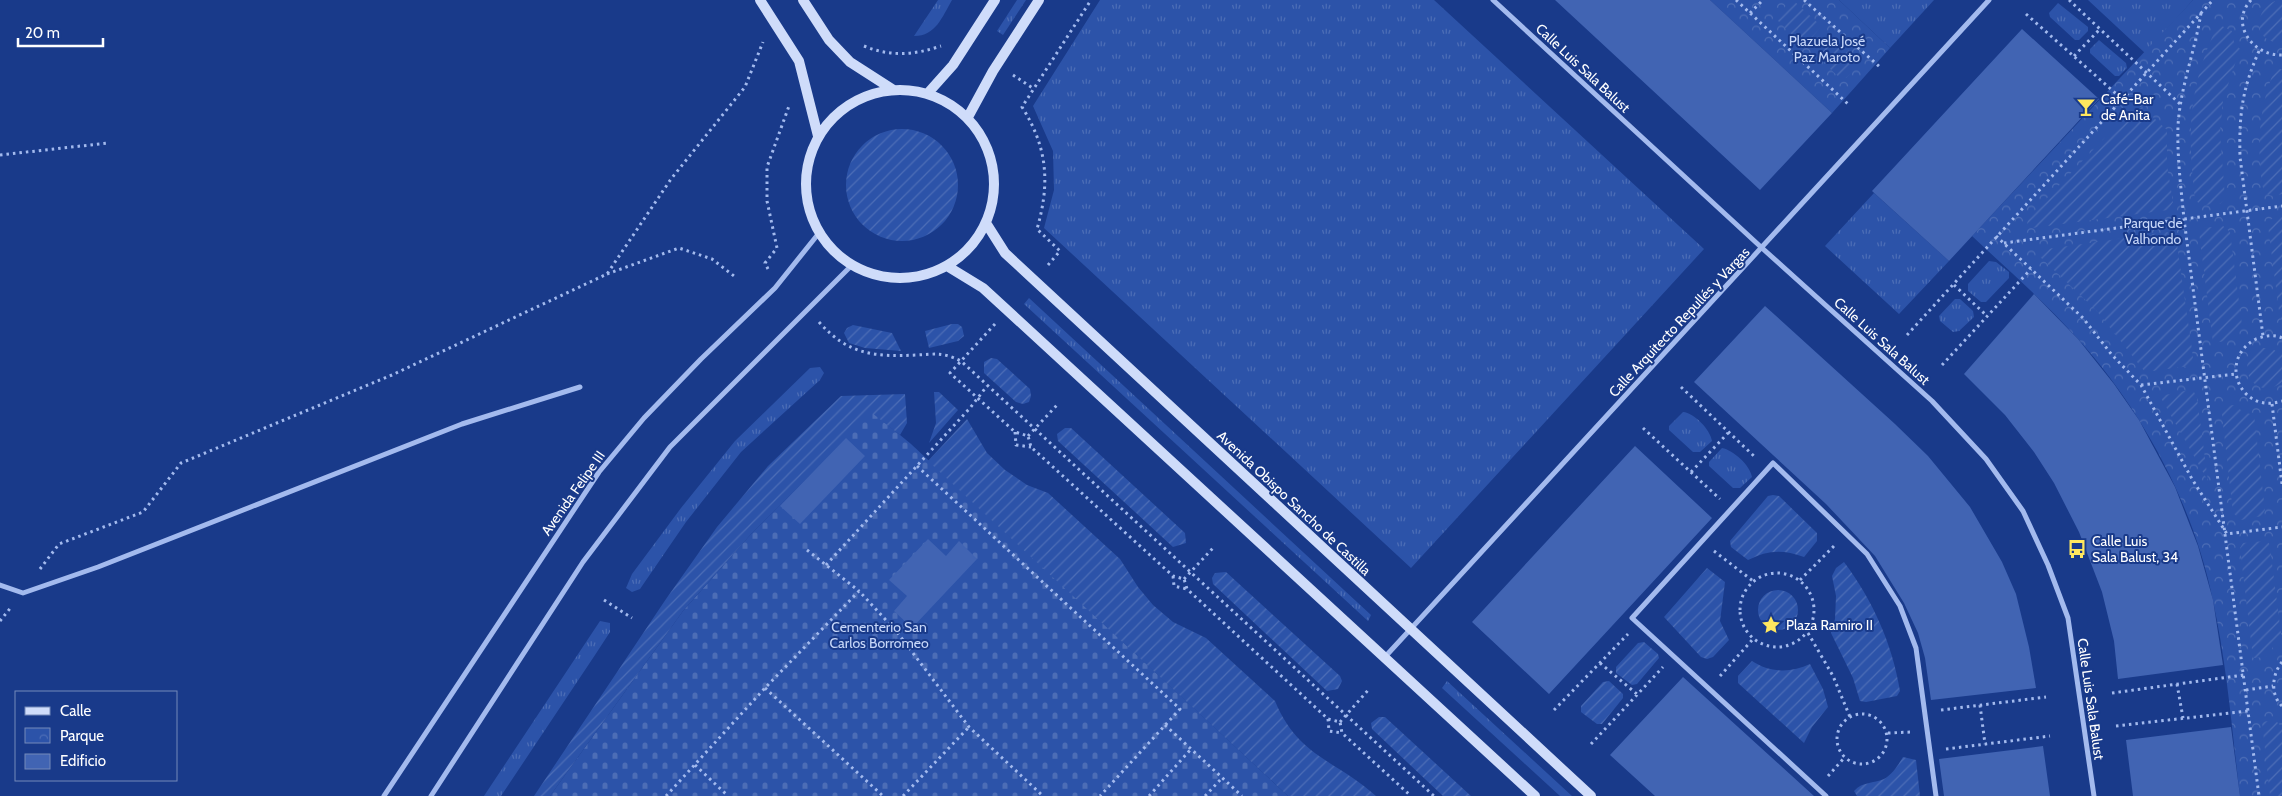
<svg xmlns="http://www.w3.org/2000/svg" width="2282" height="796" font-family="Cabin,sans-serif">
<defs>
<pattern id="grass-tufts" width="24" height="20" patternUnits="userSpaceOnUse" patternTransform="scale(1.25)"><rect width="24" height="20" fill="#2c53a9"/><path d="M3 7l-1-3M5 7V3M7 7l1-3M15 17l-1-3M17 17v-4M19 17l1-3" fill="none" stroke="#4c6db6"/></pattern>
<pattern id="cemetery-stones" width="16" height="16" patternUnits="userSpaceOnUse" patternTransform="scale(1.25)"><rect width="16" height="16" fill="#2c53a9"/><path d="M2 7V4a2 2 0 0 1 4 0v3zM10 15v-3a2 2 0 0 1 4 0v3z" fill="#4c6db6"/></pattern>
<pattern id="park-crowns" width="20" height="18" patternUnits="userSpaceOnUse" patternTransform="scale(1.25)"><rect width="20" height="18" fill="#2c53a9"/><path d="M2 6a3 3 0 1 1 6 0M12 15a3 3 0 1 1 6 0" fill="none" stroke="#4c6db6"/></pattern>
<pattern id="garden-furrows" width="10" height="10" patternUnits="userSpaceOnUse" patternTransform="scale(1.25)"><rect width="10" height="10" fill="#2c53a9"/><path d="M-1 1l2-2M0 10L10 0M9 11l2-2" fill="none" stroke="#4c6db6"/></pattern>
</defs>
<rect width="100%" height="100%" fill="#193a8a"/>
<path fill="url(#grass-tufts)" d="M 938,0 L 952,0 C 942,17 936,36 914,36 Z
M 1017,0 L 1026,0 L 1003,35 L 997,31 Z
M 1100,0 L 1434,0 L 1704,249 L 1411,568 L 1044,228 L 1054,190 L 1053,151 L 1033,106 Z
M 1839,0 L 1934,0 L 1890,48 Z
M 2088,0 L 2193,0 L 2145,53 Z
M 2058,3 L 2088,27 L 2088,31 L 2079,40 L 2075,40 L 2050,17 L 2049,13 Z
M 2099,40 L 2126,63 L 2127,68 L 2119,76 L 2115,76 L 2090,53 L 2090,49 Z
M 1874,193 L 1949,261 L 1899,314 L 1825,246 Z
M 1989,261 L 1996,262 L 2009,272 L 2009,278 L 1986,302 L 1981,302 L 1968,291 L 1968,284 Z
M 1029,298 L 1371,615 L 1368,621 L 1024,304 Z
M 1955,299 L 1960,299 L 1973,311 L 1974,317 L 1959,331 L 1953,332 L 1940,321 L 1939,316 Z
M 820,367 L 824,373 L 820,380 L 741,452 L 686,522 L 640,589 L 632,592 L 626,588 L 632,574 L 681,508 L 735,441 L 810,368 Z
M 1683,412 C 1694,413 1710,429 1712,441 L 1700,452 L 1693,452 L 1669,430 L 1669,426 Z
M 1722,448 C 1733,450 1750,465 1752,477 L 1740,488 L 1733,488 L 1709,466 L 1709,462 Z
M 600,621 L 610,623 L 610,632 L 595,655 L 501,796 L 484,796 Z
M 1447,681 L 1572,796 L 1560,796 L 1442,688 Z"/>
<path fill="url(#cemetery-stones)" d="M 872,412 L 911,444 L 1288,796 L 550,796 L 683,611 L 752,533 Z"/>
<path fill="url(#park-crowns)" d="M 1710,0 L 1839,0 L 1890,48 L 1832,113 Z
M 2193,0 L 2282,0 L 2282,796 L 2240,796 C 2232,731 2227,665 2213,601 C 2194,506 2143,411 2078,339 C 2045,302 2008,270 1972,236 Z"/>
<path fill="url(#garden-furrows)" d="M 1790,1 L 1794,1 L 1819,24 L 1820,28 L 1807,43 L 1801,43 L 1776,19 L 1778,15 Z
M 2275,1 L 2282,1 L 2282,42 C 2255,45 2251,12 2275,1 Z
M 2218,24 L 2232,31 L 2234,42 L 2240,49 L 2223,100 L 2220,133 L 2225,198 L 2220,204 L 2201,205 L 2195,200 C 2187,131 2188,88 2218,24 Z
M 1833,36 L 1858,59 L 1859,63 L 1846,78 L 1840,78 L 1815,55 C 1816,47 1825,37 1833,36 Z
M 2275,69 L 2282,69 L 2282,194 C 2278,195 2271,197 2267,194 C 2262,190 2262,182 2261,176 C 2257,139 2260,103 2275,69 Z
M 2134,107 L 2142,107 L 2167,130 L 2167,165 L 2173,202 L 2168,210 L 2032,228 L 2027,225 L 2028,218 Z
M846 185a56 56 0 1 1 112 0a56 56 0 1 1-112 0Z
M 2275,217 L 2282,217 L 2282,320 L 2280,319 L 2268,226 L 2270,220 Z
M 2223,226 L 2230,232 L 2242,325 L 2226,341 L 2213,343 L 2199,232 L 2202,228 Z
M 2167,232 L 2176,237 L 2193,357 L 2190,366 L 2145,372 L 2096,310 L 2037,254 L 2040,250 Z
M 952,324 L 958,324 L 962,327 L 964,336 L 958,341 L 929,348 L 925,331 Z
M 853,325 L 892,333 L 901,351 L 865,348 L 849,343 L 844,333 L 847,328 Z
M 2263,348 L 2270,348 L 2282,354 L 2282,382 C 2256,404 2229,362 2263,348 Z
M 991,358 L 997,359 L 1030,389 L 1031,396 L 1029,402 L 1023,404 L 1016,402 L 984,373 L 984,362 Z
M 2189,390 L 2194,392 L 2197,398 L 2208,481 L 2161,398 L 2165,395 Z
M 934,392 L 939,392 L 958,410 L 929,443 L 936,423 Z
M 905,394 L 907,423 L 900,435 L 872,413 L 752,533 L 683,611 L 550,796 L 534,796 L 666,599 L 717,527 L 768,466 L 841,396 Z
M 2235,405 L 2243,412 L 2254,415 L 2265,510 L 2262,516 L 2241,520 L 2233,513 L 2221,406 Z
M 967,419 L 987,453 L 1005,470 L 1027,485 L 1048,493 L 1120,559 L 1138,587 L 1153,605 L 1173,622 L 1206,638 L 1275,701 C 1298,757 1336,760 1376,796 L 1288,796 L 928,461 Z
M 1065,428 L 1071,428 L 1185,533 L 1186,543 L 1173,547 L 1058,441 L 1057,434 Z
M 1773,495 L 1779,496 L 1817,533 L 1817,541 L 1804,557 C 1782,549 1768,550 1748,560 L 1731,547 L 1730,541 L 1768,496 Z
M 2264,541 L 2269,543 L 2270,548 L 2282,641 L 2273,647 L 2266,657 L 2253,658 L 2240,548 L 2243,543 Z
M 1844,562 C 1873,601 1892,643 1900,691 L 1897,696 L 1866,702 L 1860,701 L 1853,678 L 1831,633 L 1835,619 L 1836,596 L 1832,576 L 1836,568 Z
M 1707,568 L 1725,582 L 1720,621 L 1729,640 L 1713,657 L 1707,659 L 1701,657 L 1664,617 Z
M 1226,572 L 1340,676 L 1342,681 L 1338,689 L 1327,691 L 1213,584 L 1212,578 L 1215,573 Z
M1758 610a20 20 0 1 1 40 0a20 20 0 1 1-40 0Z
M 1644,642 L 1658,654 L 1659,658 L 1637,684 L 1632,685 L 1616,673 L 1616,667 L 1638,643 Z
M 1752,661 C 1770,673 1791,673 1810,664 L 1823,689 L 1828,707 L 1812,727 L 1804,743 L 1738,683 L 1738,676 Z
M 1609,681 L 1623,694 L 1623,698 L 1602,724 L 1597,724 L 1581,712 L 1581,706 L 1603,682 Z
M 1379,717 L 1385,717 L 1471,796 L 1443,796 L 1372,729 L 1371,723 Z
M 2275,720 L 2282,727 L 2282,796 L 2270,796 L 2262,722 Z
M 1903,757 L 1916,760 L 1920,796 L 1857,796 L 1854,791 C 1863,781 1873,784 1884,779 C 1893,774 1898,765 1903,757 Z"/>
<path fill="#4164b3" d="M 1555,0 L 1710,0 L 1832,113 L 1760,190 Z
M 2022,29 L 2099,99 L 1949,261 L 1872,191 Z
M 2034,294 L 2078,339 L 2114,384 L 2139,420 L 2175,487 L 2198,546 L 2213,600 L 2223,665 L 2118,679 L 2114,641 L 2102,592 L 2079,532 L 2054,483 L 2034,452 L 2005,415 L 1964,374 Z
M 1765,306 L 1895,424 L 1928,456 L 1970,507 L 2002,562 L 2016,594 L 2029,647 L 2036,688 L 1931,700 L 1925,658 L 1918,633 L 1904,603 L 1875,556 L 1826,504 L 1694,382 Z
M 846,438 L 865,456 L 800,524 L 780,506 Z
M 1635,446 L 1712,518 L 1549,694 L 1472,622 Z
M 928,539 L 946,556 L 959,541 L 977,559 L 912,628 L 894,611 L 907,596 L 889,580 Z
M 1683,677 L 1814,796 L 1655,796 L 1610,755 Z
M 2231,727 L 2240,796 L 2133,796 L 2126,740 Z
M 2043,746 L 2050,796 L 1944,796 L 1939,759 Z"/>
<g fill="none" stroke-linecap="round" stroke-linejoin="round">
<path stroke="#a3baee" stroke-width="3" stroke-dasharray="2.5 4" stroke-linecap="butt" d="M 1736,0 L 1848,104
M 1804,0 L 1881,68
M 2069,0 L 2180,104
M 2251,0 C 2229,24 2253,56 2282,55
M 1750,13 L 1763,0
M 2201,13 C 2195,51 2180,88 2178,126 C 2177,157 2181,188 2184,219 L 2259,796
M 2026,14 L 2122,99
M 864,46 C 891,57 914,55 941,46
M 2259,51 C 2242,90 2239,114 2240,157 L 2263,336
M 2074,56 L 2100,29
M 1013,75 L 1034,89
M 0,155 L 108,143
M 1996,236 L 2083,318 L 2112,355 L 2141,385 L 2192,479 L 2227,534 L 2282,527
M 2004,243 L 2282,206
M 1048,265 L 1060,251 L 1037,229 C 1050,184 1048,148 1022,107 L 1091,0
M 768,269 L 765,263 L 777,248 L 767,201 L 767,167 L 789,106
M 607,274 L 679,248 L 712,259 L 734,276
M 1954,285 L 1987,316
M 819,322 C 848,355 875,357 917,355 C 937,354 942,352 961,361 L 1434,796
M 995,324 L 950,373 L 1015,432 L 1028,436 L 1031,447 L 1173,576 L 1184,579 L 1187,589 L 1328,719 L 1340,722 L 1342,733 L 1411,796
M 1907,335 L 2213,0
M 2282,338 C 2274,334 2264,336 2256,339 C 2217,359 2240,415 2282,401
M 1942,365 L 2031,269
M 2141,385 L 2236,374
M 1681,387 L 1756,458
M 2272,404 L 2282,484
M 1643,428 L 1720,499
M 1015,432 L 1016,445 L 1031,447
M 1028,436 L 1057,405
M 917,466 L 1180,709 L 1100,796
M 1691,472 L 1728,433
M 807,550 L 859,591
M 1714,551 L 1753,581
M 826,565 L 970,408 L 987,386
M 40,569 L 59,544 L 143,512 L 181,463 L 392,375 L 607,274 L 671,179 L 745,87 L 763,42
M1740 610a37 37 0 1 1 74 0a37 37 0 1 1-74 0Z
M 1173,576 L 1174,586 L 1187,589
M 1184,579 L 1213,548
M 1800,580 L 1835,545
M 604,600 L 632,618
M 0,621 L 12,606
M 1808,633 L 1833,676 L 1850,717
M 2282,662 C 2272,674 2270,695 2282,706
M 1600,663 L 1638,695
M 1720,676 L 1753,639
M 2177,684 L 2183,718
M 765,688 L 883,796
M 2246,690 L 2273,686
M 2112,693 L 2244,675
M 1980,705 L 1985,744
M 1554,710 L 1628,634
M 1941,710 L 2046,697
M1837 739a25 25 0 1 1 50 0a25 25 0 1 1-50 0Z
M 1328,719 L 1329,731 L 1342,733
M 1340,722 L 1370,688
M 1165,725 L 1242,796
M 2116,726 L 2248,711
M 1888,733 L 1912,732
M 1591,744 L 1663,667
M 1946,749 L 2050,736
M 695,765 L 728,796
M 1828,776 L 1845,757
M 666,796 L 765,688 L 859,591 L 897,632 L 969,727 L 1043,796
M 903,796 L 969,727
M 1149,796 L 1191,749
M 1205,796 L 1222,778"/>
<path stroke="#a3baee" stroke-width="5" d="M 1493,0 L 1762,248 L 1932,401 L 1986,459 L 2023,511 L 2048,565 L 2068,618 L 2094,796
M 0,585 L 23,593 L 98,567 L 462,424 L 580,387
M 1384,658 L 1989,0
M 384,796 L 599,472 L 644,418 L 701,359 L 775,288 L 819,233
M 431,796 L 583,562 L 670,447 L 852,265
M 1826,796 L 1632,618 L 1773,463 L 1867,554 L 1900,606 L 1916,648 L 1936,796"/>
<path stroke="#cfdcfa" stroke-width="10" d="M 760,0 L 799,61 L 818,136
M 803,0 L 829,40 L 850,62 L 892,89
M806 184a94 94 0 1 1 188 0a94 94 0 1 1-188 0Z
M 928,93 L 953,65 L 995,0
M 968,117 L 993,71 L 1039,0
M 986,223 L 1005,253 L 1591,796
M 947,266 L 983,288 L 1007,310 L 1535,796"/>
</g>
<defs>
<g id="bar-bare" transform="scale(1.5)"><path d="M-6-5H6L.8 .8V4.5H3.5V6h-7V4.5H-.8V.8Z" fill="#ffe75f" stroke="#193a8a" stroke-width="2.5" paint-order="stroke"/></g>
<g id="bus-bare" transform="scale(1.5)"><path d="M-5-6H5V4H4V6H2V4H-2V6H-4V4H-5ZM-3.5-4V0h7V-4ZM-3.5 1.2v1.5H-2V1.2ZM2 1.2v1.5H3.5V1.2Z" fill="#ffe75f" stroke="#193a8a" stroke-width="2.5" paint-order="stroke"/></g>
<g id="sight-bare" transform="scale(1.5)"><path d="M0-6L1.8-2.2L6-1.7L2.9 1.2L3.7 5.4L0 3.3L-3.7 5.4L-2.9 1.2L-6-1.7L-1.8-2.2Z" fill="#ffe75f" stroke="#193a8a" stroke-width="2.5" paint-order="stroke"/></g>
</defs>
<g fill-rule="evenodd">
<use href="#bar-bare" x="2086" y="107"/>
<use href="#bus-bare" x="2077" y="549"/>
<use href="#sight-bare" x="1771" y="625"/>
</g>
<g text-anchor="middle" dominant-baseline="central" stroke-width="4" stroke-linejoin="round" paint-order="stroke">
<g font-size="14" fill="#c8d8fa" stroke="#193a8a">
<text x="1827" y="41">Plazuela José<tspan x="1827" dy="16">Paz Maroto</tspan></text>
<text x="2153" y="223">Parque de<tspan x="2153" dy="16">Valhondo</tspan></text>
<text x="879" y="627">Cementerio San<tspan x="879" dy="16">Carlos Borromeo</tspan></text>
</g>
<g font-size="14" fill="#fff" stroke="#193a8a">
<text transform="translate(1583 68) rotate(43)">Calle Luis Sala Balust</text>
<text transform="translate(1679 322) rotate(-47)">Calle Arquitecto Repullés y Vargas</text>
<text transform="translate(1882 341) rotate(42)">Calle Luis Sala Balust</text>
<text transform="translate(573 493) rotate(-55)">Avenida Felipe III</text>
<text transform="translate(1294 503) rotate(43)">Avenida Obispo Sancho de Castilla</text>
<text transform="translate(2091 699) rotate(82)">Calle Luis Sala Balust</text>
</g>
<g font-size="14" fill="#fff" stroke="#193a8a" text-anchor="start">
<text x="2101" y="99">Café-Bar<tspan x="2101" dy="16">de Anita</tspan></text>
<text x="2092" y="541">Calle Luis<tspan x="2092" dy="16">Sala Balust, 34</tspan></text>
<text x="1786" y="625">Plaza Ramiro II</text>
</g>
</g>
<rect x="15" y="691" width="162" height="90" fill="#193a8a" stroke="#7589b9"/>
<rect x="25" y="707" width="25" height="8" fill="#cfdcfa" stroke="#7589b9"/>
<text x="60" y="716" font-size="15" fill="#ffffff">Calle</text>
<rect x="25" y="728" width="25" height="15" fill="url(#park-crowns)" stroke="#7589b9"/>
<text x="60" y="741" font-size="15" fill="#ffffff">Parque</text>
<rect x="25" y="754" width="25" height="15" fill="#4164b3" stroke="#7589b9"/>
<text x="60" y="766" font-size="15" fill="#ffffff">Edificio</text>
<path d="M18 38v8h85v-8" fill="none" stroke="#ffffff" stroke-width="2.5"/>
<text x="25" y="38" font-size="15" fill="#ffffff" stroke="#193a8a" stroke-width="4" paint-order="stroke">20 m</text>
</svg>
